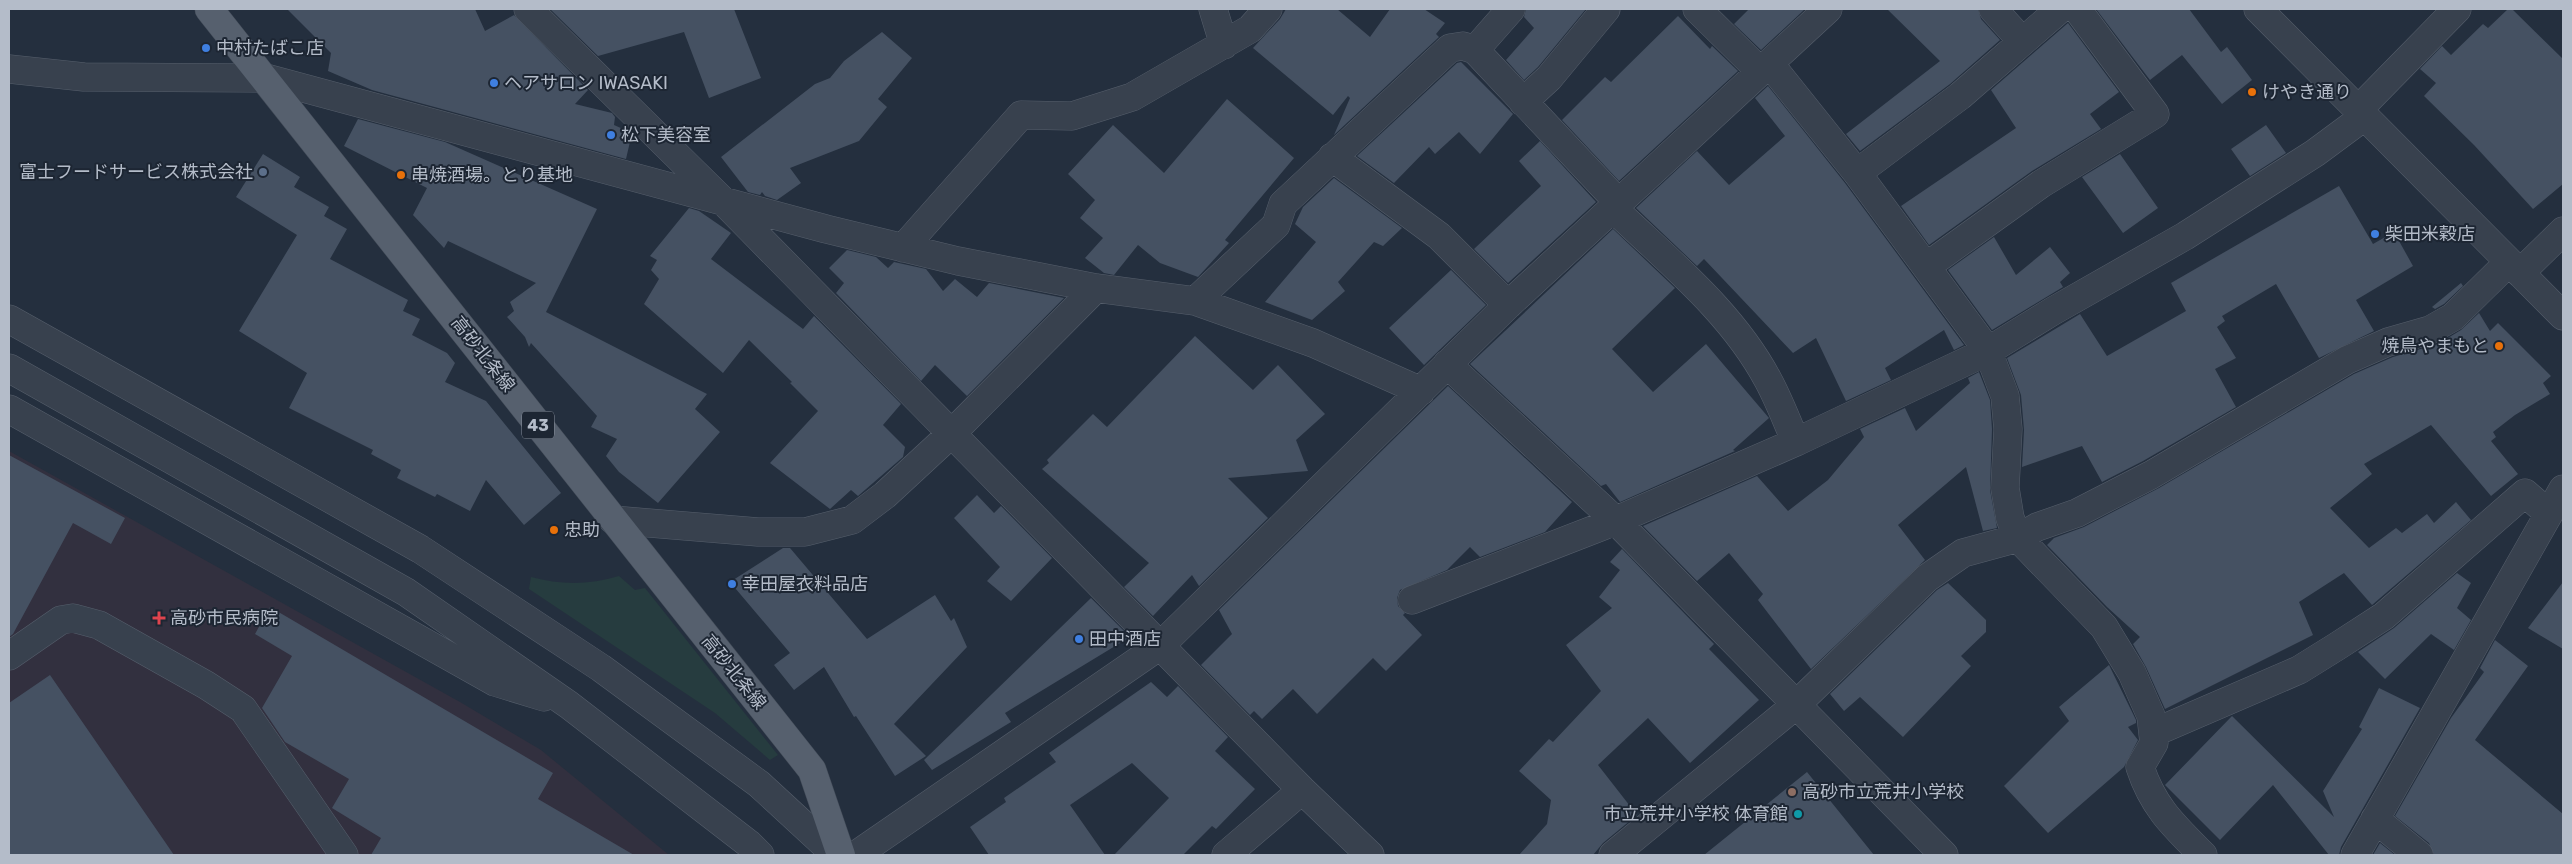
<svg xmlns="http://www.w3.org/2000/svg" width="2572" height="864" font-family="Rubik,'Noto Sans JP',sans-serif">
<rect width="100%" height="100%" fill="#242f3e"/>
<path fill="#32303f" d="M 9,451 L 460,702 L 541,750 L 669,855 L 9,855 Z"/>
<path fill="#263c3f" d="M 619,576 L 635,590 L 645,588 L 778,755 L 770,760 L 715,713 L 529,589 L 531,577 C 561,585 589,585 619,576 Z"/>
<path fill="#455162" d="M 287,9 L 475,9 L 485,31 L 514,15 L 588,90 L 575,104 L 612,113 L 615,117 L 614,125 L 632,133 L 626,159 L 372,90 L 328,71 L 331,53 Z
M 550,9 L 734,9 L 761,78 L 709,98 L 684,32 L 598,56 Z
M 1286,9 L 1337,9 L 1370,37 L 1390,9 L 1424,9 L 1445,23 L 1436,34 L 1439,37 L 1334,135 L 1350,98 L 1348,96 L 1333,115 L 1253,48 L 1280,19 Z
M 1526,9 L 1586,9 L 1538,67 L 1524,80 L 1506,60 L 1534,28 L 1524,17 Z
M 1749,9 L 1805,9 L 1761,50 L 1734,24 Z
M 1887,9 L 1978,9 L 1981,19 L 2000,40 L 1950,84 L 1860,151 L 1846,134 L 1940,61 Z
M 2096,9 L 2189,9 L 2221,52 L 2227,47 L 2252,80 L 2222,104 L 2182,55 L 2150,80 Z
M 2508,9 L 2512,9 L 2563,59 L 2563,184 L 2533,209 L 2474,145 L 2424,96 L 2436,83 L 2420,69 L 2442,46 L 2451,55 L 2483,24 L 2488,28 Z
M 1678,16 L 1710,49 L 1712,46 L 1738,71 L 1619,181 L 1562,120 L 1605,77 L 1611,82 Z
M 2068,23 L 2119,92 L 2090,114 L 2101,129 L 2032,171 L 1929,245 L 1901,206 L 2016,128 L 1991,90 Z
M 882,32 L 912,58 L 878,99 L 887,107 L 859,141 L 790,168 L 801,183 L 777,200 L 765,196 L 762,192 L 760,195 L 748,192 L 721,157 L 815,84 L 830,78 L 844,61 Z
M 1461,62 L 1513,114 L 1480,154 L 1459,132 L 1435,154 L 1429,147 L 1394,183 L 1357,156 L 1457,63 Z
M 1768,86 L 1845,183 L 1964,345 L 1954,350 L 1944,330 L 1885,368 L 1891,380 L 1846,401 L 1816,338 L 1793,353 L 1704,259 L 1697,266 L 1636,208 L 1697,151 L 1729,185 L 1785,136 L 1755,98 Z
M 1227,99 L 1294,158 L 1225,240 L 1229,243 L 1198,277 L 1160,263 L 1138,245 L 1114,275 L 1104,273 L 1085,258 L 1103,238 L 1080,218 L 1095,200 L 1068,174 L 1113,125 L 1164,173 Z
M 358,119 L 445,142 L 597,209 L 546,312 L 707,394 L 695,409 L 720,432 L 658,503 L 619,472 L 606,456 L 617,439 L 591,427 L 597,416 L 531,343 L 529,347 L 525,337 L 507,317 L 514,311 L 510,302 L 536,283 L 448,241 L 444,248 L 413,215 L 427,188 L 344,146 Z
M 2266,125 L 2286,153 L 2250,176 L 2231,149 Z
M 1540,141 L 1596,202 L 1508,283 L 1474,249 L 1541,186 L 1519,161 Z
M 263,154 L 300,177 L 294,187 L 329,207 L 324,216 L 347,229 L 330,259 L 408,300 L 403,311 L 420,319 L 412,335 L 447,353 L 455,363 L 445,382 L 486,401 L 561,493 L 524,525 L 486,480 L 470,511 L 437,494 L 435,497 L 397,478 L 401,470 L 371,454 L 373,450 L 289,408 L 307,373 L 239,331 L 297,235 L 236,197 Z
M 2120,154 L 2158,208 L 2123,233 L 2082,177 Z
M 1334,178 L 1402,228 L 1383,246 L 1374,242 L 1338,282 L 1345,291 L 1312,320 L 1265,302 L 1316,242 L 1295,224 L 1303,207 Z
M 2339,186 L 2373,244 L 2394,232 L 2413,266 L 2356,300 L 2374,331 L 2319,358 L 2276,284 L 2222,316 L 2225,321 L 2217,327 L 2236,358 L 2215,369 L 2236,407 L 2143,461 L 2102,482 L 2082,446 L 2022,467 L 2024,430 L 2021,395 L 2007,358 L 2080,314 L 2107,356 L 2186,311 L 2171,283 Z
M 689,208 L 699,211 L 731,233 L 711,259 L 803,329 L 814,316 L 901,404 L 883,425 L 905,447 L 903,457 L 858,496 L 851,490 L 830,509 L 770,463 L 818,411 L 790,383 L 792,382 L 749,340 L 723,373 L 644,304 L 659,279 L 651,270 L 657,260 L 650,256 Z
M 1613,229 L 1675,288 L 1612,349 L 1653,392 L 1706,344 L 1769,418 L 1733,450 L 1735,451 L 1620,502 L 1606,484 L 1601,486 L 1470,364 Z
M 1994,237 L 2016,275 L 2050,247 L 2070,273 L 2060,282 L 2063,287 L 1992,330 L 1948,270 Z
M 847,250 L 876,257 L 888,268 L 894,262 L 926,269 L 943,291 L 955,279 L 977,297 L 989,283 L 1064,298 L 967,396 L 935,365 L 921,381 L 836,293 L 844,283 L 829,268 Z
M 1451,270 L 1486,305 L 1424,365 L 1389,328 Z
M 2461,283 L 2463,286 L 2444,304 L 2435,309 L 2432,307 Z
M 2479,313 L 2490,331 L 2498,323 L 2551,376 L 2543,383 L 2550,394 L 2515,415 L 2493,432 L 2496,437 L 2491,441 L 2518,474 L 2491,496 L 2431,425 L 2364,464 L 2372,474 L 2330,508 L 2369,548 L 2396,528 L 2402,533 L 2427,514 L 2434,523 L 2456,502 L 2471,520 L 2372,605 L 2344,573 L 2299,602 L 2313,635 L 2165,709 L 2146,667 L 2133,644 L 2140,637 L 2107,607 L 2047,545 L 2054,538 L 2084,527 L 2159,488 L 2354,374 L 2393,357 L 2438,344 L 2461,330 Z
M 1195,336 L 1253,390 L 1278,365 L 1325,414 L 1296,440 L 1308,471 L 1228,478 L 1268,518 L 1199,586 L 1192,575 L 1153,616 L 1124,587 L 1149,563 L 1042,469 L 1049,463 L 1047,460 L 1093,414 L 1107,427 Z
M 1979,372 L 1990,400 L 1992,429 L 1990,490 L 1997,528 L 1983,531 L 1966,467 L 1898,525 L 1925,560 L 1811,669 L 1758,600 L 1763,594 L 1729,553 L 1697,581 L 1643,526 L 1757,476 L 1788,511 L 1828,480 L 1864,437 L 1860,429 L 1905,408 L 1916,431 L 1970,383 L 1968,378 Z
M 1448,386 L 1572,502 L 1545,532 L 1480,557 L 1470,547 L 1447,570 L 1400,590 L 1397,598 L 1398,606 L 1405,613 L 1403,615 L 1422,635 L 1386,671 L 1373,658 L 1317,714 L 1293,689 L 1262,719 L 1254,711 L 1250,715 L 1201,665 L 1232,634 L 1219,610 Z
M 9,455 L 125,518 L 111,544 L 73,523 L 13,634 L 9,637 Z
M 977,495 L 994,513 L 1001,506 L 1052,558 L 1011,601 L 987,581 L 1000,567 L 954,518 Z
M 783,548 L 790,548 L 867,639 L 935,595 L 951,621 L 954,618 L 967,647 L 894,724 L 926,756 L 895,776 L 856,716 L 854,717 L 824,667 L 794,690 L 774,665 L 790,653 L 730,582 Z
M 1622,549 L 1714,644 L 1709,649 L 1759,700 L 1690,763 L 1648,718 L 1598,765 L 1637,815 L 1603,843 L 1593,855 L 1519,855 L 1547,824 L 1551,800 L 1519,771 L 1549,739 L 1553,742 L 1601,691 L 1566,645 L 1612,608 L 1599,597 L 1620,570 L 1610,562 Z
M 2457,573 L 2471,583 L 2457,608 L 2471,620 L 2454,650 L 2431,634 L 2385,679 L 2358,652 L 2394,628 Z
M 2563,582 L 2563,649 L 2528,628 Z
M 1948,583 L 1986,620 L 1986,632 L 1961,656 L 1971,666 L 1903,737 L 1860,697 L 1844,711 L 1830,694 L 1937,590 Z
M 1091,598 L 1130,637 L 1005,713 L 1011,722 L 932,770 L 924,760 Z
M 270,607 L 553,773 L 538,799 L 634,855 L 371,855 L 381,838 L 332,808 L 349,779 L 285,742 L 262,708 L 292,656 L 255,634 Z
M 2495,640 L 2528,666 L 2475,740 L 2563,814 L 2563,855 L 2434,855 L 2429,843 L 2395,816 L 2451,718 L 2484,672 L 2480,668 Z
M 2109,665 L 2136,720 L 2136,723 L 2128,727 L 2138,740 L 2124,767 L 2048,833 L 2004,786 L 2069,721 L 2059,707 Z
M 50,675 L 174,855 L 9,855 L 9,703 Z
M 1151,682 L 1167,697 L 1178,686 L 1228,737 L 1215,751 L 1255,789 L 1216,829 L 1212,826 L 1183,855 L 1114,855 L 1169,798 L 1132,763 L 1070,805 L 1105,855 L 989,855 L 970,827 L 1006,802 L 1004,798 L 1056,762 L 1049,753 Z
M 2379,688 L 2420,708 L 2341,847 L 2339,855 L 2329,855 L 2273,785 L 2220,840 L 2165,785 L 2232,716 L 2334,817 L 2323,791 L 2362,729 L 2359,727 Z
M 1807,772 L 1874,855 L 1704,855 Z
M 2380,843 L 2395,855 L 2373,855 Z"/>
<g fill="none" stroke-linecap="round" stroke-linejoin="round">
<g stroke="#565f6c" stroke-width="29">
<path id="minor" d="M 528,9 L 723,201 L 1302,790 L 1370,855
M 1213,9 L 1224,45
M 1697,9 L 1761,72
M 1993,9 L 2022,41
M 2258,9 L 2563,316
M 1475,50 L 1511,9
M 1770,64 L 1857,173 L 1988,351 L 2005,396 L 2008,429 L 2005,488 L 2010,518 L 2018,538 L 2104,627 L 2132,673 L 2151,716 L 2154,743 L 2140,767 C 2153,807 2174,826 2203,855
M 9,69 L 84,77 L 266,78 L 826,229 L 958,261 L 1096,288 L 1195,301 L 1313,343 L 1421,391
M 1523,102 L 1549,78 L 1606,9
M 2358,110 L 2457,9
M 1332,157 L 1439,236 L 1508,305
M 1857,173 L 1960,96 L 2060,9
M 1613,208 C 1668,261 1732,312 1768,380 C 1779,400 1787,422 1796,442
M 903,248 L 1021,115 L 1072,116 L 1132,97 L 1250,29 L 1268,9
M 1927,266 L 2041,184 L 2155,114 L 2077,9
M 2520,273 L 2563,231
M 1195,301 L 1276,225 L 1283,204 L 1450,48 L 1463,46 L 1475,50 L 1618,202
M 9,319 L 420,549 L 601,668 L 759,784 L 836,855
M 1447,364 L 1616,521 L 1944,855
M 9,368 L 406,592 L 569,705 L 749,844 L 760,855
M 9,409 L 495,682 L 544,697
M 613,520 L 758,532 L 805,532 L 852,520 L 885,495 L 952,433 L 1096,288
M 1412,600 L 1603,526 L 1796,442 L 1988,351 L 2053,311 L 2185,236 L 2315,153 L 2365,116
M 9,656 L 61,620 L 73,618 L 99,625 L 206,685 L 243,709 L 344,855
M 2153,733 L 2299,670 L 2336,647 L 2384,616 L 2525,493 L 2549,514
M 2375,819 L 2419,855
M 856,855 L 1161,645 L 1508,305 L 1828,9
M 1226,855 L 1302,790
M 1613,855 L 1796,705 L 1927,578 L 1963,553 L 2018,538 L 2037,527 L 2077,513 L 2151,475 L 2347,360 L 2388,342 L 2430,330 L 2453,317 L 2509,262
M 2355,855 L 2563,489"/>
</g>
<g stroke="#414a57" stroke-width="29">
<path id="major" d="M 209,9 L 812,770 L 841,855"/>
</g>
<use href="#minor" stroke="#38414e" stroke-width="28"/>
<use href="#major" stroke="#56606e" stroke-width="28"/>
</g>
<g fill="#3f7fe0" stroke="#1d2633" stroke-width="2">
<circle cx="206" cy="48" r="5"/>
<circle cx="494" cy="83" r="5"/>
<circle cx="611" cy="135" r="5"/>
<circle cx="2375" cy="234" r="5"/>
<circle cx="732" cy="584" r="5"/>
<circle cx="1079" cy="639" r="5"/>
</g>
<g fill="#e8710a" stroke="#1d2633" stroke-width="2">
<circle cx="2252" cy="92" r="5"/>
<circle cx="401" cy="175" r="5"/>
<circle cx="2499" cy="346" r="5"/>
<circle cx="554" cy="530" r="5"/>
</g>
<circle fill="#5c6f8a" stroke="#1d2633" stroke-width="2" cx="263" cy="172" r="5"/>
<path fill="#e0444e" stroke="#1d2633" stroke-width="2" d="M156.5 610.5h5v5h5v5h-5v5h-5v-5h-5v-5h5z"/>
<circle fill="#8d6e63" stroke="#1d2633" stroke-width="2" cx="1792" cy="792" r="5"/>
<circle fill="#0f9aa8" stroke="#1d2633" stroke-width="2" cx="1798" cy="814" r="5"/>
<g text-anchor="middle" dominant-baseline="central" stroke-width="4" stroke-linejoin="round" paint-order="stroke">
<rect fill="#1d2633" stroke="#878f9c" stroke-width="1" x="522" y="411.5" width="32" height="27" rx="4"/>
<g font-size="16" font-weight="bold" fill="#b4bcc9">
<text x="538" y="425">43</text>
</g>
<g font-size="18" fill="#b4bcc9" stroke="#1d2633" text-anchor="start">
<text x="216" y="48">中村たばこ店</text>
<text x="504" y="83">ヘアサロン IWASAKI</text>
<text x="2262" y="92">けやき通り</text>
<text x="621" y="135">松下美容室</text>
<text x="253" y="172" text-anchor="end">富士フードサービス株式会社</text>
<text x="411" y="175">串焼酒場。とり基地</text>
<text x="2385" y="234">柴田米穀店</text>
<text x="2489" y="346" text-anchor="end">焼鳥やまもと</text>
<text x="564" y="530">忠助</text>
<text x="742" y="584">幸田屋衣料品店</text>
<text x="170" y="618">高砂市民病院</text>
<text x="1089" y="639">田中酒店</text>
<text x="1802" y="792">高砂市立荒井小学校</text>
<text x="1788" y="814" text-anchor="end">市立荒井小学校 体育館</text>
</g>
<g font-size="18" fill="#b4bcc9" stroke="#1d2633">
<text transform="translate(483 354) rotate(52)">高砂北条線</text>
<text transform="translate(734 672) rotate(51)">高砂北条線</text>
</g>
</g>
<rect width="2572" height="864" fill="none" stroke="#b4bcc9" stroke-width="20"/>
</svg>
